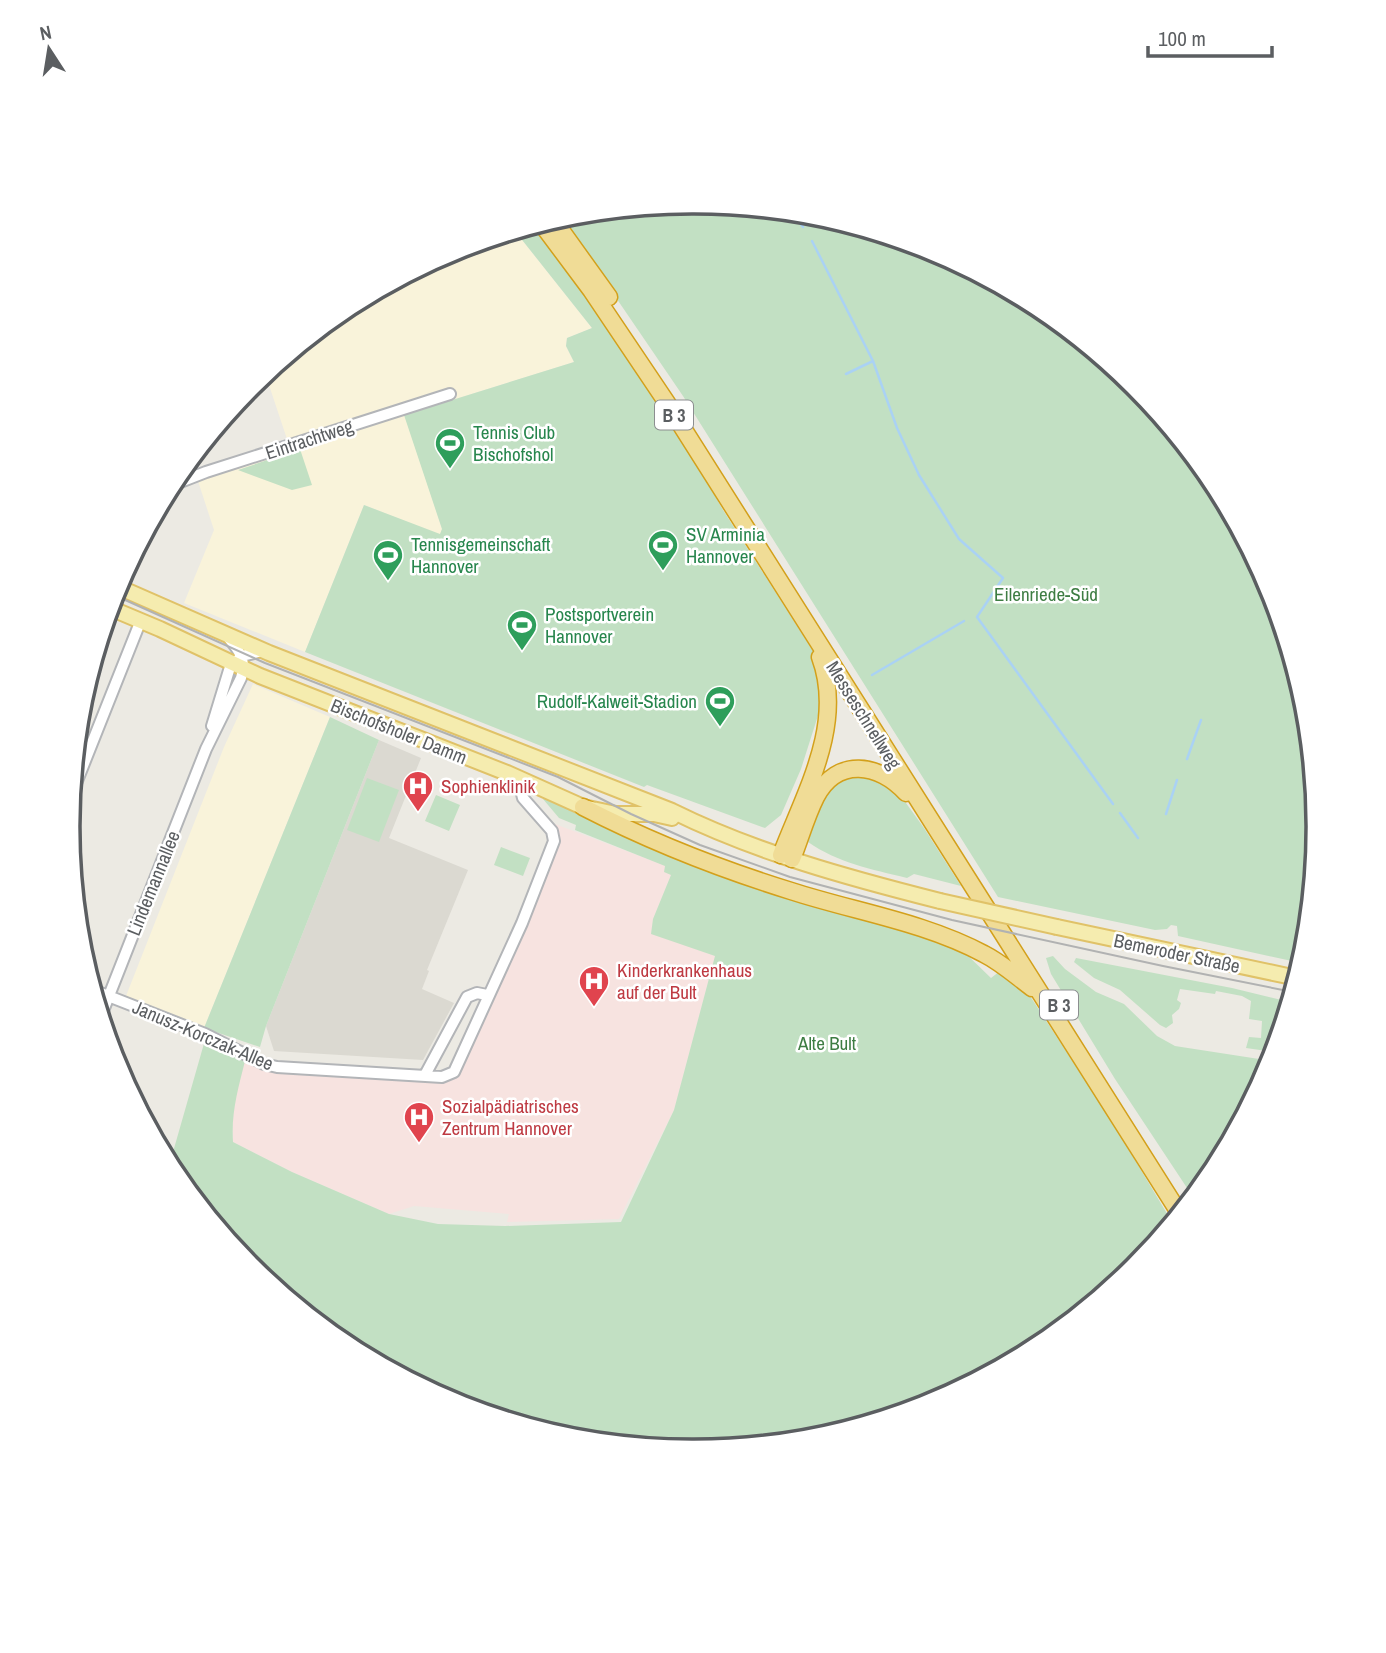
<svg xmlns="http://www.w3.org/2000/svg" width="1386" height="1653" font-family="'Archivo Narrow',sans-serif">
<rect width="100%" height="100%" fill="#eceae3"/>
<path fill="#f9f3da" d="M 515,231 L 592,328 L 567,338 L 566,346 L 574,362 L 405,415 L 442,529 L 440,535 L 364,505 L 305,652 L 184,603 L 214,530 L 196,475 L 288,442 L 265,373 L 346,307 L 454,249 Z
M 253,684 L 330,717 L 204,1028 L 126,996 L 224,747 Z"/>
<path fill="#dbd9d1" d="M 379,740 L 421,758 L 389,838 L 468,870 L 427,970 L 429,971 L 422,989 L 454,1003 L 423,1060 L 274,1051 L 266,1026 Z"/>
<path fill="#f7e3e0" d="M 555,824 L 666,866 L 671,875 L 653,919 L 652,933 L 715,956 L 674,1110 L 619,1219 L 507,1222 L 509,1214 L 414,1206 L 389,1214 L 292,1172 L 233,1142 L 232,1115 L 236,1090 L 245,1061 L 275,1073 L 348,1078 L 440,1082 L 457,1073 L 556,841 L 551,826 Z"/>
<path fill="#c2e0c3" d="M 693,202 L 815,214 L 932,249 L 1040,307 L 1135,385 L 1213,480 L 1270,588 L 1306,705 L 1318,826 L 1306,949 L 1301,963 L 1178,936 L 1177,926 L 1171,925 L 1167,929 L 1155,930 L 998,897 L 683,396 L 561,217 L 572,214 Z
M 535,225 L 588,293 L 691,454 L 723,510 L 813,651 L 822,703 L 801,769 L 781,815 L 765,828 L 647,785 L 644,787 L 305,652 L 364,505 L 440,534 L 442,529 L 404,415 L 574,362 L 566,346 L 567,338 L 592,328 L 515,231 Z
M 300,449 L 312,485 L 292,490 L 238,470 Z
M 330,717 L 379,740 L 266,1026 L 260,1047 L 204,1028 Z
M 860,772 L 893,785 L 924,828 L 961,886 L 914,874 L 907,878 C 871,869 838,863 808,842 L 825,791 L 832,783 Z
M 367,778 L 399,790 L 379,842 L 347,830 Z
M 436,795 L 460,805 L 449,831 L 425,821 Z
M 545,796 L 606,828 L 749,883 L 892,925 L 960,948 L 991,978 L 1000,971 L 1030,996 L 1111,1120 L 1172,1222 L 1134,1269 L 1040,1346 L 932,1404 L 814,1439 L 693,1451 L 571,1439 L 454,1404 L 346,1346 L 251,1268 L 169,1166 L 205,1040 L 245,1061 C 238,1089 231,1113 233,1142 L 292,1172 L 389,1214 L 438,1224 L 505,1226 L 621,1222 L 674,1110 L 715,956 L 651,934 L 653,919 L 671,875 L 664,872 L 665,866 L 575,830 L 576,825 L 559,818 L 543,799 Z
M 501,847 L 530,858 L 523,876 L 494,865 Z
M 1053,956 L 1065,969 L 1096,992 L 1124,1004 L 1157,1036 L 1175,1046 L 1272,1061 L 1212,1174 L 1193,1197 L 1115,1079 L 1051,974 L 1046,958 Z
M 1076,958 L 1232,988 L 1290,1002 L 1274,1052 L 1246,1048 L 1249,1037 L 1261,1038 L 1262,1021 L 1249,1019 L 1251,1001 L 1242,996 L 1216,991 L 1215,994 L 1180,989 L 1177,1000 L 1181,1003 L 1179,1009 L 1172,1015 L 1173,1023 L 1166,1028 L 1160,1025 L 1120,990 L 1094,978 L 1074,962 Z"/>
<g fill="none" stroke-linecap="round" stroke-linejoin="round">
<path stroke="#aad2f4" stroke-width="2.5" d="M 791,211 L 803,227
M 812,241 L 873,361 L 897,428 L 919,475 L 959,539 L 1003,578 L 977,617 L 1113,804
M 846,374 L 873,361
M 872,675 L 964,621
M 1187,759 L 1201,720
M 1120,813 L 1138,838
M 1166,814 L 1177,780"/>
<g stroke="#b3b5b8" stroke-width="14">
<path id="minor" d="M 170,486 L 206,472 L 450,394
M 212,726 L 230,667 L 242,656 L 262,651
M 71,796 L 141,620
M 93,990 L 205,1034 L 264,1064 L 277,1067 L 442,1077 L 454,1072 L 522,923 L 554,841 L 552,831 L 523,798 L 518,778
M 101,1016 L 206,749 L 241,678 C 247,660 239,650 227,636
M 425,1075 L 467,997 L 477,993 L 487,995"/>
</g>
<g stroke="#e0c268" stroke-width="18">
<path id="major" d="M 116,586 L 269,653 L 672,811 C 757,853 849,878 940,901
M 110,608 L 160,629 L 260,676 L 507,773 L 583,807 L 616,814 L 654,814 L 672,818
M 1057,927 L 1297,978"/>
</g>
<g stroke="#d3a01b" stroke-width="19">
<path id="highway" d="M 553,219 L 609,297
M 541,223 L 591,290 L 667,403 L 1180,1214
M 583,807 C 649,841 720,869 791,891 C 856,912 924,922 984,954 C 1002,963 1017,977 1032,988
M 781,855 C 805,792 845,724 820,657
M 792,859 C 800,839 806,817 816,797 C 837,757 879,763 906,793"/>
</g>
<use href="#minor" stroke="#fff" stroke-width="10"/>
<use href="#major" stroke="#f5ecaf" stroke-width="14"/>
<use href="#highway" stroke="#f0dc96" stroke-width="16"/>
<path stroke="#b1b2b2" stroke-width="2" d="M 114,595 L 265,663 L 558,777 L 631,814 L 700,845 L 790,877 L 952,920 L 1163,966 L 1293,992"/>
<g stroke="#e0c268" stroke-width="18" stroke-linecap="butt">
<path id="major-bridge" d="M 940,901 L 1057,927"/>
</g>
<use href="#major-bridge" stroke="#f5ecaf" stroke-width="14"/>
</g>
<defs>
<g id="stadium-pin" transform="scale(1.575)"><path d="M0 17L-7.5 6A9.5 9.5 0 1 1 7.5 6Z" fill="#2e9e5b" stroke="#fff"/><path d="M0-5a6.5 5 0 1 0 0 10a6.5 5 0 1 0 0-10ZM-3.5-1.8h7v3.6h-7Z" fill="#fff"/></g>
<g id="hospital-pin" transform="scale(1.575)"><path d="M0 17L-7.5 6A9.5 9.5 0 1 1 7.5 6Z" fill="#e0444e" stroke="#fff"/><path d="M-5-5h3v3.5h4V-5h3V5h-3V1.5h-4V5h-3Z" fill="#fff"/></g>
</defs>
<g fill-rule="evenodd">
<use href="#stadium-pin" x="450" y="443"/>
<use href="#stadium-pin" x="663" y="545"/>
<use href="#stadium-pin" x="388" y="555"/>
<use href="#stadium-pin" x="522" y="625"/>
<use href="#stadium-pin" x="720" y="701"/>
<use href="#hospital-pin" x="418" y="786"/>
<use href="#hospital-pin" x="594" y="981"/>
<use href="#hospital-pin" x="419" y="1117"/>
</g>
<g text-anchor="middle" dominant-baseline="central" stroke-width="5" stroke-linejoin="round" paint-order="stroke">
<g fill="#fff" stroke="#8c8e90" stroke-width="2">
<rect x="655" y="400.5" width="38" height="29" rx="5"/>
<rect x="1040" y="990.5" width="38" height="29" rx="5"/>
</g>
<g font-size="18" font-weight="bold" fill="#5b5e61">
<text x="674" y="415">B 3</text>
<text x="1059" y="1005">B 3</text>
</g>
<g font-size="19" fill="#27864d" stroke="#fff" text-anchor="start">
<text x="473" y="432">Tennis Club<tspan x="473" dy="22">Bischofshol</tspan></text>
<text x="686" y="534">SV Arminia<tspan x="686" dy="22">Hannover</tspan></text>
<text x="411" y="544">Tennisgemeinschaft<tspan x="411" dy="22">Hannover</tspan></text>
<text x="545" y="614">Postsportverein<tspan x="545" dy="22">Hannover</tspan></text>
<text x="697" y="701" text-anchor="end">Rudolf-Kalweit-Stadion</text>
</g>
<g font-size="19" fill="#5b5e61" stroke="#fff">
<text transform="translate(309 439) rotate(-18)">Eintrachtweg</text>
<text transform="translate(864 715) rotate(58)">Messeschnellweg</text>
<text transform="translate(399 731) rotate(22)">Bischofsholer Damm</text>
<text transform="translate(153 883) rotate(-68)">Lindemannallee</text>
<text transform="translate(1177 953) rotate(12)">Bemeroder Straße</text>
<text transform="translate(203 1035) rotate(23)">Janusz-Korczak-Allee</text>
</g>
<g font-size="19" fill="#3e7d43" stroke="#fff">
<text x="1046" y="594">Eilenriede-Süd</text>
<text x="827" y="1043">Alte Bult</text>
</g>
<g font-size="19" fill="#be3a42" stroke="#fff" text-anchor="start">
<text x="441" y="786">Sophienklinik</text>
<text x="617" y="970">Kinderkrankenhaus<tspan x="617" dy="22">auf der Bult</tspan></text>
<text x="442" y="1106">Sozialpädiatrisches<tspan x="442" dy="22">Zentrum Hannover</tspan></text>
</g>
</g>
<path d="M0 0H1386V1653H0ZM692 214H694A612 612 0 0 1 1306 826V827A612 612 0 0 1 694 1439H692A612 612 0 0 1 80 827V826A612 612 0 0 1 692 214Z" fill="#fff" fill-rule="evenodd"/>
<path fill="none" stroke="#5b5e61" stroke-width="3.5" d="M692 214H694A612 612 0 0 1 1306 826V827A612 612 0 0 1 694 1439H692A612 612 0 0 1 80 827V826A612 612 0 0 1 692 214Z"/>
<g transform="translate(49 49) rotate(348)" stroke="#ffffff" stroke-width="5" paint-order="stroke">
<path d="M0-5L12 26L0 18L-12 26Z" fill="#5b5e61"/>
<text y="-10" font-size="19" font-weight="bold" text-anchor="middle" fill="#5b5e61">N</text>
</g>
<path d="M1148 46v10h124v-10" fill="none" stroke="#5b5e61" stroke-width="3.5"/>
<text x="1158" y="46" font-size="21" fill="#5b5e61" stroke="#ffffff" stroke-width="5" paint-order="stroke">100 m</text>
</svg>
